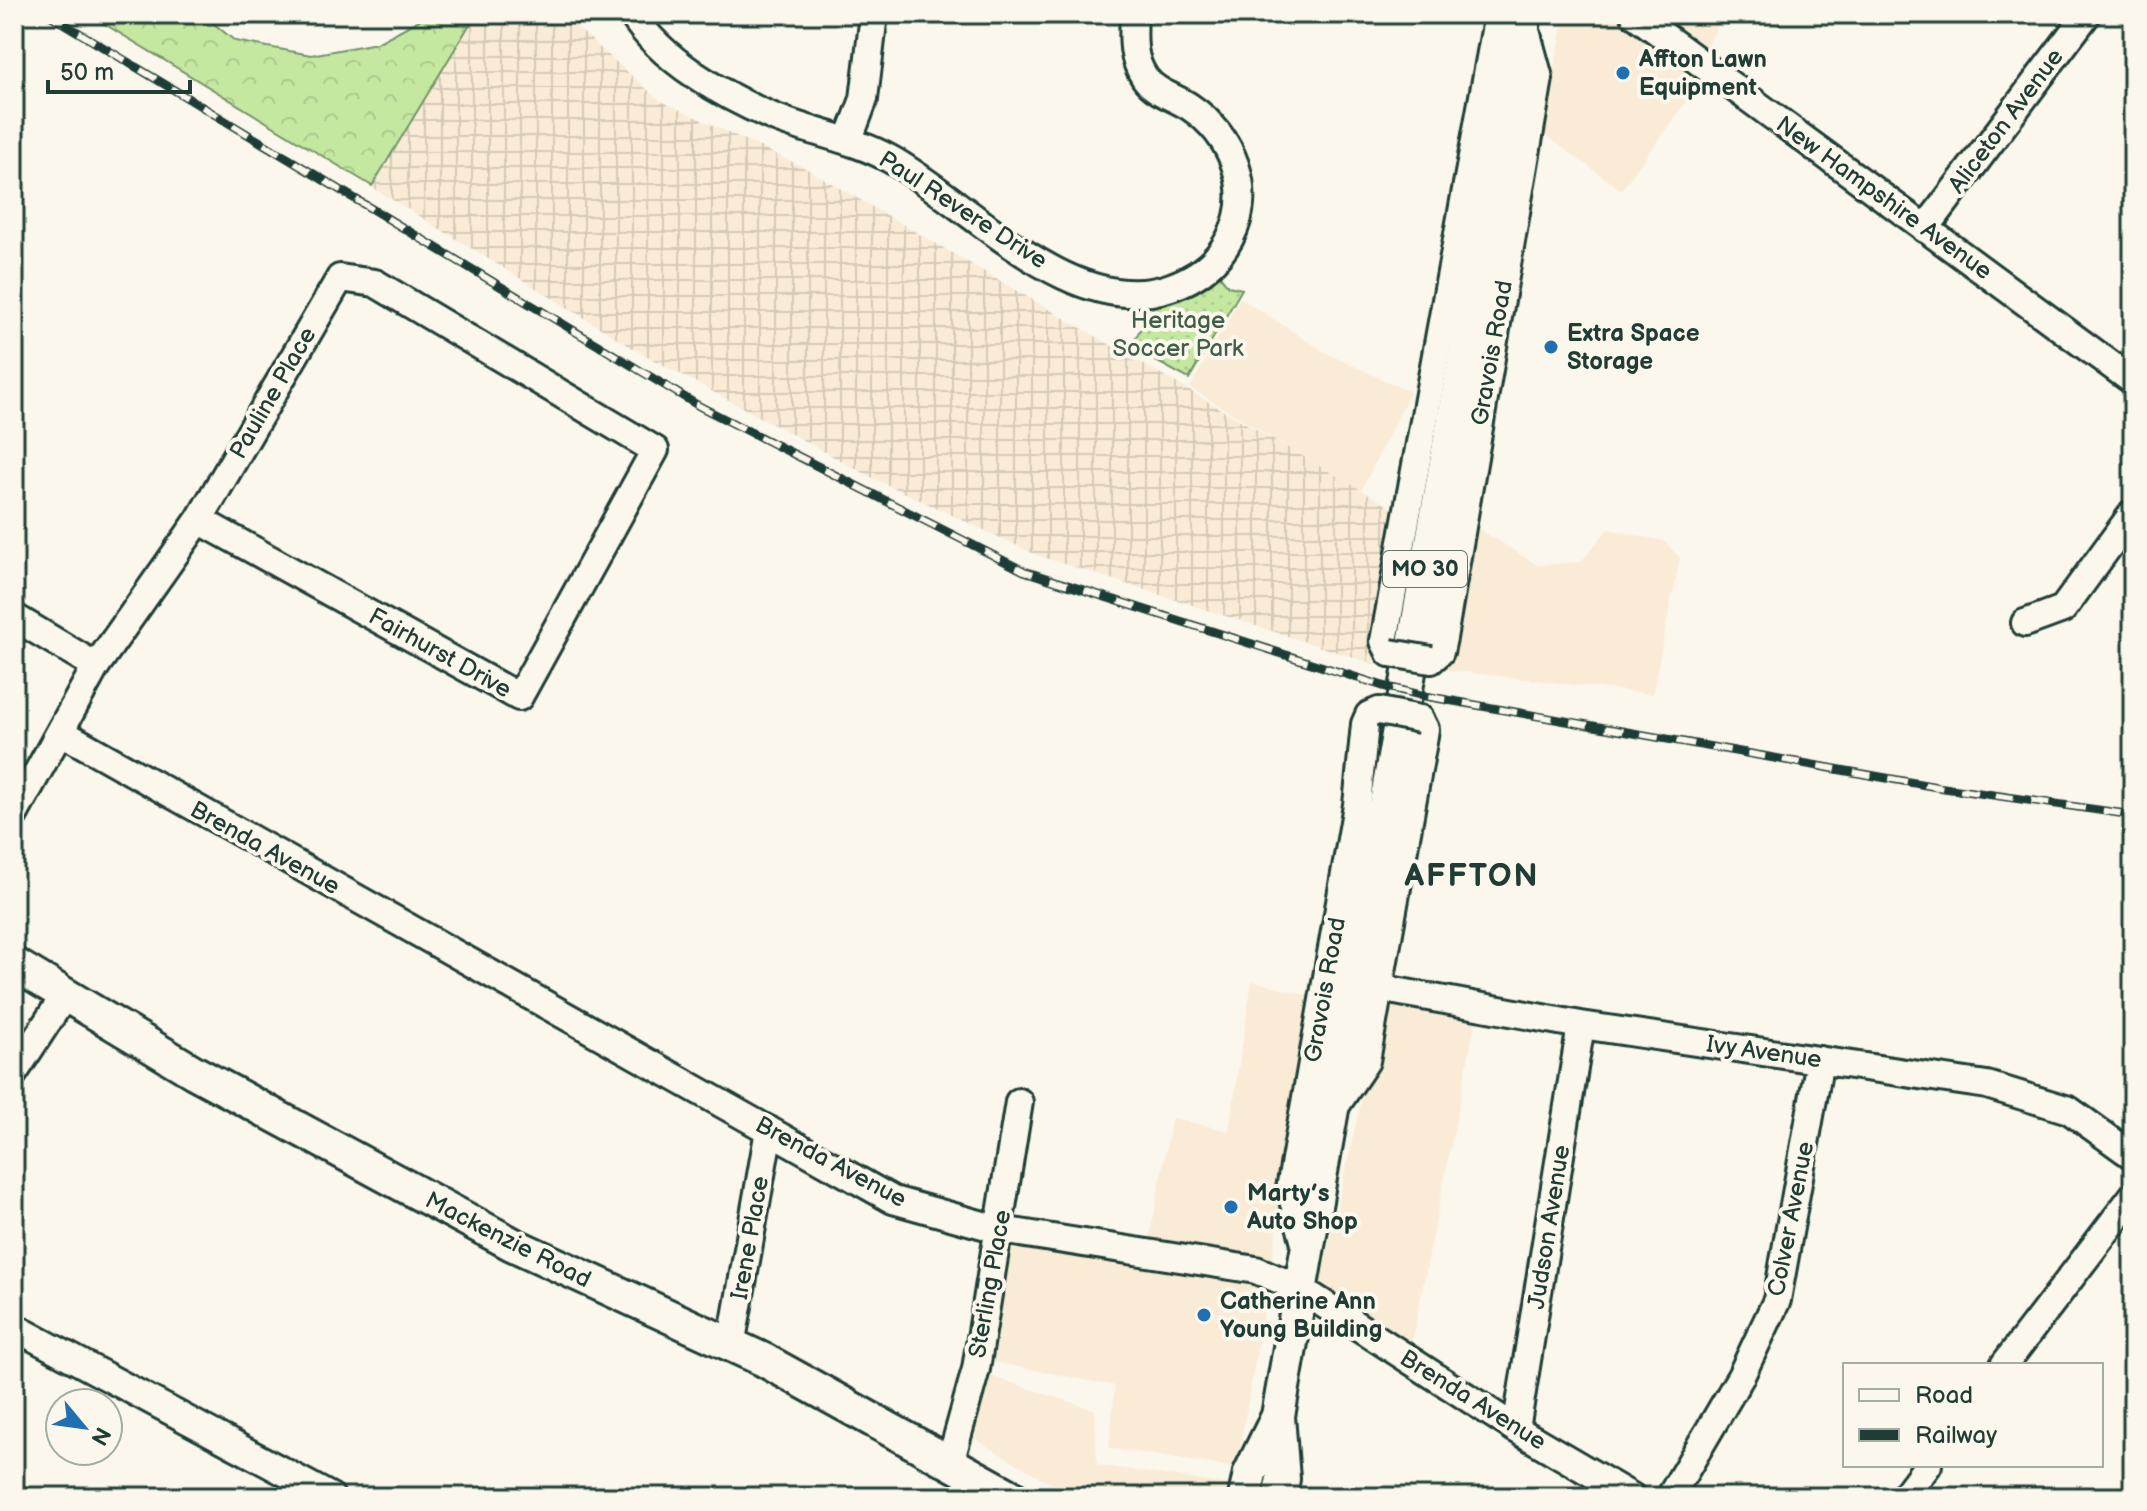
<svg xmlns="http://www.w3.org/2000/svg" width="2147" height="1511" font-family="'Balsamiq Sans',sans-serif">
<defs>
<pattern id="industrial-grid" width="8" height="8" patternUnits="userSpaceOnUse" patternTransform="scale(2)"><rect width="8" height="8" fill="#f9ebd6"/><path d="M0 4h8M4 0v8" fill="none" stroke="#d5cab8"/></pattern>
<pattern id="forest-crowns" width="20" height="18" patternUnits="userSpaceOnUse" patternTransform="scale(2)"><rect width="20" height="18" fill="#c5e8a1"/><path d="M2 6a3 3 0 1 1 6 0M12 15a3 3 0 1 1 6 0" fill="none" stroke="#a9c88b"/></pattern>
<pattern id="park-dots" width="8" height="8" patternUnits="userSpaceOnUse" patternTransform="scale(2)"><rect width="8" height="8" fill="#c5e8a1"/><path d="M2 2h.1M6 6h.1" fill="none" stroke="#a9c88b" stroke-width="1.8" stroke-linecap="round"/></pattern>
</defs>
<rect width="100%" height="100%" fill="#fbf7ec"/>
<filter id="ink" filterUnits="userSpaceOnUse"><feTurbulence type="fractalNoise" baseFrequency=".0125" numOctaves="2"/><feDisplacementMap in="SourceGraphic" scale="16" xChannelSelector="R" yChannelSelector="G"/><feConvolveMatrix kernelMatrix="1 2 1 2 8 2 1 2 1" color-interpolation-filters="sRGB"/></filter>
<g filter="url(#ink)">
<path fill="#f9ebd6" d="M 1566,14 L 1614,14 L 1703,79 L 1621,190 L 1540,131 Z
M 1659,14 L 1723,14 L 1705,51 Z
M 1240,298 L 1328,354 L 1410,392 L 1361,491 L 1190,388 Z
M 1471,524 L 1537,565 L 1581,562 L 1608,529 L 1664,541 L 1680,558 L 1652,694 L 1440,669 Z
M 1252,981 L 1313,997 L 1271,1266 L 1149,1241 L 1172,1118 L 1229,1131 Z
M 1384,999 L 1477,1014 L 1411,1345 L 1319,1288 Z
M 1009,1250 L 1063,1251 L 1269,1284 L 1236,1468 L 1109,1448 L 1115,1386 L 989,1361 Z
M 987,1375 L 1095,1410 L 1097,1465 L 1236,1486 L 1233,1497 L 1075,1497 L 975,1439 Z"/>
<path fill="url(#industrial-grid)" d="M 476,14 L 562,14 L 659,100 L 807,169 L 1399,512 L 1374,664 L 1037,555 L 873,478 L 641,353 L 372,187 Z"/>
<path fill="url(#forest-crowns)" stroke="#72926a" stroke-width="2" d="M 88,14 L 202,14 L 235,41 L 311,55 L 377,43 L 430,14 L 476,14 L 372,186 Z"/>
<path fill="url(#park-dots)" stroke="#72926a" stroke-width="2" d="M 1219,275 L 1228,286 L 1242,289 L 1189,379 L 1130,347 L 1156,303 L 1195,293 Z"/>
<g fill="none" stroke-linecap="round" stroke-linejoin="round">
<g stroke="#1f3d34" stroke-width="32">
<path id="minor" d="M 632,14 C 661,60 722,95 771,116 C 811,133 852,138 890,159 C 970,203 1072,322 1171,287 C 1197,278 1217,263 1230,238 C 1255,190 1232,135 1190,107 C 1175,97 1156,93 1145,78 C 1131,57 1133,37 1134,14
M 1634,14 L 2133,381
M 849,139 L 864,99 L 874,14
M 1925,229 L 2087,14
M 14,617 L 96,666
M 2025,623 L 2063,609 L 2133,513
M 1390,653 L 1384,641 L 1498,14
M 1431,660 L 1440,652 L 1443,638 L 1539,78 L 1525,27
M 61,732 L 893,1200 L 1001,1230 L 1256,1270 L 1299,1288 L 1516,1429 L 1632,1497
M 14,815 L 96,666 L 199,520 L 340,278 L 375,283 L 655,450 L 519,697 L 199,520
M 1379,988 L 1581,1025 L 1987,1085 L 2069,1110 L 2133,1156
M 14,1073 L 65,995
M 1335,1107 L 1366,1061 L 1423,742 L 1425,729 L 1420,719
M 1306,1247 L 1290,1189 L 1357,805 L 1365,724 L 1369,715 L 1379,711
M 14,1327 L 331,1497
M 731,1346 L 769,1130
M 2004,1365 L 2133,1196
M 1516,1429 L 1581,1025
M 950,1463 L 976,1369 L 1019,1102
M 1670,1497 L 1741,1376 L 1777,1300 L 1820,1060
M 1904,1497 L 1928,1465"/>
</g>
<g stroke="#1f3d34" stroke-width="38">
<path id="major" d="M 14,964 L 194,1072 L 512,1244 L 764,1360 L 1012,1497
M 1245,1497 L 1250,1473 L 1278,1416
M 1279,1497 L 1283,1479 L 1278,1416 L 1525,14"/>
</g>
<use href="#minor" stroke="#fbf7ec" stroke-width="26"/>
<use href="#major" stroke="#fbf7ec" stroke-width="32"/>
<g stroke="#1f3d34" stroke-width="9">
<path id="rail" d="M 48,14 L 699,406 L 1024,571 L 1383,686 L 1425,696 L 1937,787 L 2133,815"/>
</g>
<use href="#rail" stroke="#fbf7ec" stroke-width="6" stroke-dasharray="18" stroke-linecap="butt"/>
<g stroke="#1f3d34" stroke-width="32" stroke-linecap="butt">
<path id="minor-bridge" d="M 1390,653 L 1431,660
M 1379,711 L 1420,719"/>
</g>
<use href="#minor-bridge" stroke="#fbf7ec" stroke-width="26"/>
</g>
</g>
<g fill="#1f6fb2" stroke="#fbf7ec" stroke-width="3">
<circle cx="1623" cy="73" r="8"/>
<circle cx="1551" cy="347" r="8"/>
<circle cx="1231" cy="1207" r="8"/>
<circle cx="1204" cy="1315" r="8"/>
</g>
<g text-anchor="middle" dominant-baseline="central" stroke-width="8" stroke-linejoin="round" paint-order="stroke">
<rect fill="#fbf7ec" stroke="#61756b" stroke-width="2" x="1383" y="551" width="84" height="36" rx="6"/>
<g font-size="22" font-weight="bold" fill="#1f3d34">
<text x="1425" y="569">MO 30</text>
</g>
<g font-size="24" font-weight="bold" fill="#1f3d34" stroke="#fbf7ec" text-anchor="start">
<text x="1639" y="59">Affton Lawn<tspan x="1639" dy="28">Equipment</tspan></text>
<text x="1567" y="333">Extra Space<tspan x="1567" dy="28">Storage</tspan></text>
<text x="1247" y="1193">Marty’s<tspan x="1247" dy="28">Auto Shop</tspan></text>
<text x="1220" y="1301">Catherine Ann<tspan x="1220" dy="28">Young Building</tspan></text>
</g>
<g font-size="24" fill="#1f3d34" stroke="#fbf7ec">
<text transform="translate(2006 121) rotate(-53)">Aliceton Avenue</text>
<text transform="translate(1884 198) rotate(36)">New Hampshire Avenue</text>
<text transform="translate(963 210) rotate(33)">Paul Revere Drive</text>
<text transform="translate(1492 353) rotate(-80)">Gravois Road</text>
<text transform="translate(273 393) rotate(-60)">Pauline Place</text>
<text transform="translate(440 653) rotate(29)">Fairhurst Drive</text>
<text transform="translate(265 848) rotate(29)">Brenda Avenue</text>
<text transform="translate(1325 990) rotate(-80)">Gravois Road</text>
<text transform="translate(1764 1052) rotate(8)">Ivy Avenue</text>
<text transform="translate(831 1162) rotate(28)">Brenda Avenue</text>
<text transform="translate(1791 1219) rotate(-79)">Colver Avenue</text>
<text transform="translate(1549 1227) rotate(-81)">Judson Avenue</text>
<text transform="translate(750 1238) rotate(-80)">Irene Place</text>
<text transform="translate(508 1240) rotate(27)">Mackenzie Road</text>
<text transform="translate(990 1284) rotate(-80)">Sterling Place</text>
<text transform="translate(1473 1400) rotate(32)">Brenda Avenue</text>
</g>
<g font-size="24" fill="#405f4a" stroke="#fbf7ec">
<text x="1178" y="320">Heritage<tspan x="1178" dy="28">Soccer Park</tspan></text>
</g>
<g font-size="32" font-weight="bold" letter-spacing="2" fill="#1f3d34" stroke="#fbf7ec">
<text x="1472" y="876">AFFTON</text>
</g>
</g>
<rect width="2147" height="1511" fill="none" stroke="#fbf7ec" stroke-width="48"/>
<rect x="24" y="24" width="2099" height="1463" fill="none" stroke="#1f3d34" stroke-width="3" filter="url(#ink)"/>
<rect x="1843" y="1363" width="260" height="104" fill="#fbf7ec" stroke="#a3ada2" stroke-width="2"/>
<rect x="1859" y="1389" width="40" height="12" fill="#fbf7ec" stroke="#a3ada2" stroke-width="2"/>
<text x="1915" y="1403" font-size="24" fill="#1f3d34">Road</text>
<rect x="1859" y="1429" width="40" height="12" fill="#1f3d34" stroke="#a3ada2" stroke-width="2"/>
<text x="1915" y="1443" font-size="24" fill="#1f3d34">Railway</text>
<g transform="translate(84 1427) rotate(119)"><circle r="38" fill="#fbf7ec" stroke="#a3ada2" stroke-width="2"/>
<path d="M0-6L14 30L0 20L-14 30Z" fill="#1f6fb2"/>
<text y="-12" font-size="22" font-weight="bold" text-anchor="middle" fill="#1f3d34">N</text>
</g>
<path d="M48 80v12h142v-12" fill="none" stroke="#1f3d34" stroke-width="4"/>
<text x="60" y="80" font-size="24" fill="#1f3d34" stroke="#fbf7ec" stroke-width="6" paint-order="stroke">50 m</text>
</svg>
